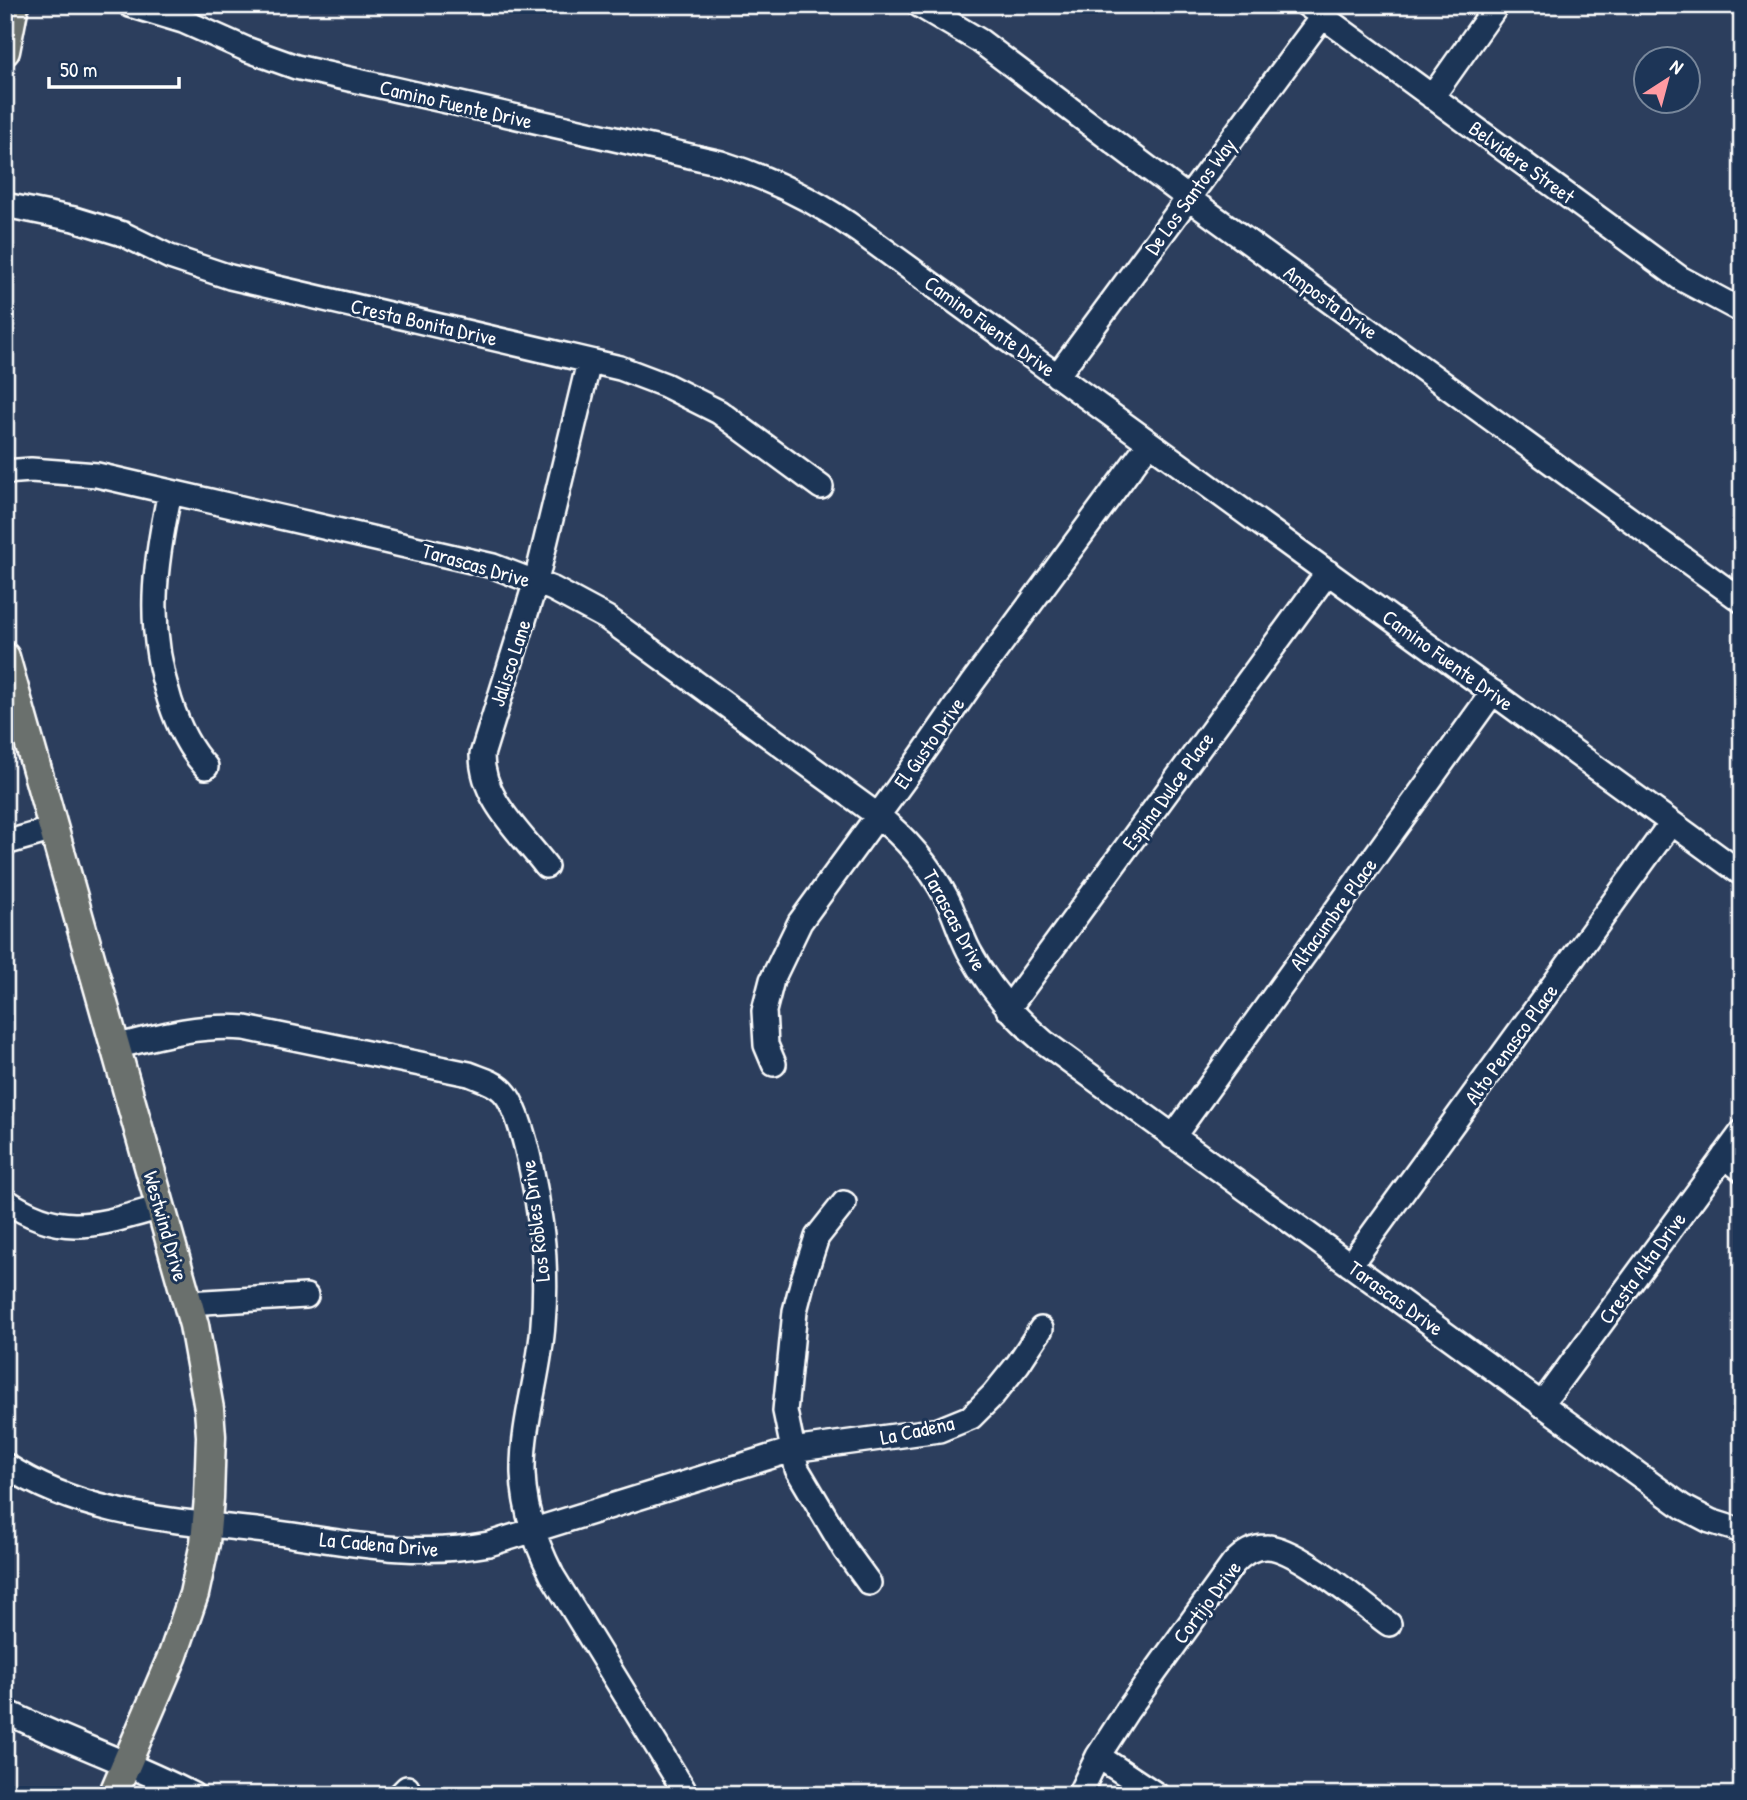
<svg xmlns="http://www.w3.org/2000/svg" width="1747" height="1800" font-family="'Patrick Hand',sans-serif">
<rect width="100%" height="100%" fill="#2c3e5d"/>
<filter id="ink" filterUnits="userSpaceOnUse"><feTurbulence type="fractalNoise" baseFrequency=".0143" numOctaves="2"/><feDisplacementMap in="SourceGraphic" scale="14" xChannelSelector="R" yChannelSelector="G"/><feConvolveMatrix kernelMatrix="1 2 1 2 8 2 1 2 1" color-interpolation-filters="sRGB"/></filter>
<g filter="url(#ink)">
<g fill="none" stroke-linecap="round" stroke-linejoin="round">
<g stroke="#fff" stroke-width="28">
<path id="minor" d="M 130,5 L 183,21 L 246,49 L 296,67 L 721,163 C 772,179 817,201 860,232 L 1742,874
M 919,5 L 980,41 L 1188,198 L 1742,601
M 1307,5 L 1680,278 L 1742,311
M 1432,97 L 1497,5
M 5,205 L 74,219 L 123,234 L 170,257 L 230,277 L 620,368 L 665,385 L 719,412 L 821,487
M 1057,376 L 1322,17
M 5,472 L 31,470 L 97,475 L 493,566 L 553,589 L 607,618 L 877,815 C 906,838 928,863 946,897 C 955,914 960,934 969,951 C 988,986 1014,1017 1044,1042 L 1683,1507 L 1710,1521 L 1742,1531
M 170,492 C 154,566 146,627 170,701 C 178,726 188,748 206,767
M 5,843 L 54,829
M 546,866 C 520,832 482,800 482,755 L 536,581 L 589,362
M 1008,1009 L 1328,572
M 115,1047 C 158,1036 200,1024 245,1028 L 469,1074 C 481,1079 494,1082 503,1091 C 526,1114 543,1225 544,1260 C 545,1281 545,1303 543,1324 C 540,1374 522,1422 523,1473 C 524,1510 535,1542 552,1575 L 687,1795
M 774,1064 L 766,1045 L 764,1011 L 772,980 L 800,922 L 917,762 L 972,683 L 1149,443
M 1173,1137 L 1493,692
M 1724,1156 L 1742,1170
M 5,1200 C 63,1240 99,1224 161,1207
M 844,1203 L 817,1237 L 803,1280 L 795,1311 L 785,1411 L 797,1469 L 845,1550 L 869,1583
M 1350,1265 L 1671,823
M 188,1303 L 306,1296
M 1541,1405 L 1742,1132
M 5,1465 C 81,1515 169,1520 256,1530 C 337,1540 407,1559 489,1544 L 792,1450 L 939,1430 L 971,1417 L 993,1395 L 1018,1364 L 1041,1329
M 5,1711 C 67,1742 132,1763 193,1795
M 1098,1756 L 1157,1795
M 400,1795 L 407,1788
M 1079,1795 L 1098,1756 L 1127,1711 L 1233,1564 C 1242,1554 1252,1547 1266,1547 C 1295,1546 1363,1605 1389,1624"/>
</g>
<g stroke="#fff" stroke-width="33">
<path id="major" d="M 5,51 L 14,5
M 5,657 L 194,1325 L 209,1409 L 211,1436 L 209,1498 L 205,1543 L 194,1594 L 173,1655 L 113,1795"/>
</g>
<use href="#minor" stroke="#1d3557" stroke-width="23"/>
<use href="#major" stroke="#6a706d" stroke-width="28"/>
</g>
</g>
<g text-anchor="middle" dominant-baseline="central" stroke-width="6" stroke-linejoin="round" paint-order="stroke">
<g font-size="21" fill="#fff" stroke="#1d3557">
<text transform="translate(456 104) rotate(13)">Camino Fuente Drive</text>
<text transform="translate(1522 162) rotate(36)">Belvidere Street</text>
<text transform="translate(1190 196) rotate(-54)">De Los Santos Way</text>
<text transform="translate(1331 302) rotate(36)">Amposta Drive</text>
<text transform="translate(424 322) rotate(13)">Cresta Bonita Drive</text>
<text transform="translate(990 326) rotate(36)">Camino Fuente Drive</text>
<text transform="translate(476 565) rotate(16)">Tarascas Drive</text>
<text transform="translate(1448 660) rotate(36)">Camino Fuente Drive</text>
<text transform="translate(510 663) rotate(-72)">Jalisco Lane</text>
<text transform="translate(929 743) rotate(-55)">El Gusto Drive</text>
<text transform="translate(1168 791) rotate(-54)">Espina Dulce Place</text>
<text transform="translate(1333 914) rotate(-54)">Altacumbre Place</text>
<text transform="translate(955 920) rotate(62)">Tarascas Drive</text>
<text transform="translate(1511 1044) rotate(-54)">Alto Penasco Place</text>
<text transform="translate(535 1221) rotate(-97)">Los Robles Drive</text>
<text transform="translate(166 1226) rotate(74)">Westwind Drive</text>
<text transform="translate(1642 1268) rotate(-54)">Cresta Alta Drive</text>
<text transform="translate(1396 1298) rotate(36)">Tarascas Drive</text>
<text transform="translate(917 1430) rotate(-12)">La Cadena</text>
<text transform="translate(379 1544) rotate(5)">La Cadena Drive</text>
<text transform="translate(1207 1602) rotate(-53)">Cortijo Drive</text>
</g>
</g>
<rect width="1747" height="1800" fill="none" stroke="#1d3557" stroke-width="28"/>
<rect x="14" y="14" width="1719" height="1772" fill="none" stroke="#fff" stroke-width="2.5" filter="url(#ink)"/>
<g transform="translate(1667 80) rotate(36)"><circle r="33" fill="#1d3557" stroke="#77869a" stroke-width="2"/>
<path d="M0-5L12 26L0 18L-12 26Z" fill="#ff9aa2"/>
<text y="-10" font-size="19" font-weight="bold" text-anchor="middle" fill="#ffffff">N</text>
</g>
<path d="M49 77v10h130v-10" fill="none" stroke="#ffffff" stroke-width="3.5"/>
<text x="60" y="77" font-size="21" fill="#ffffff" stroke="#1d3557" stroke-width="5" paint-order="stroke">50 m</text>
</svg>
